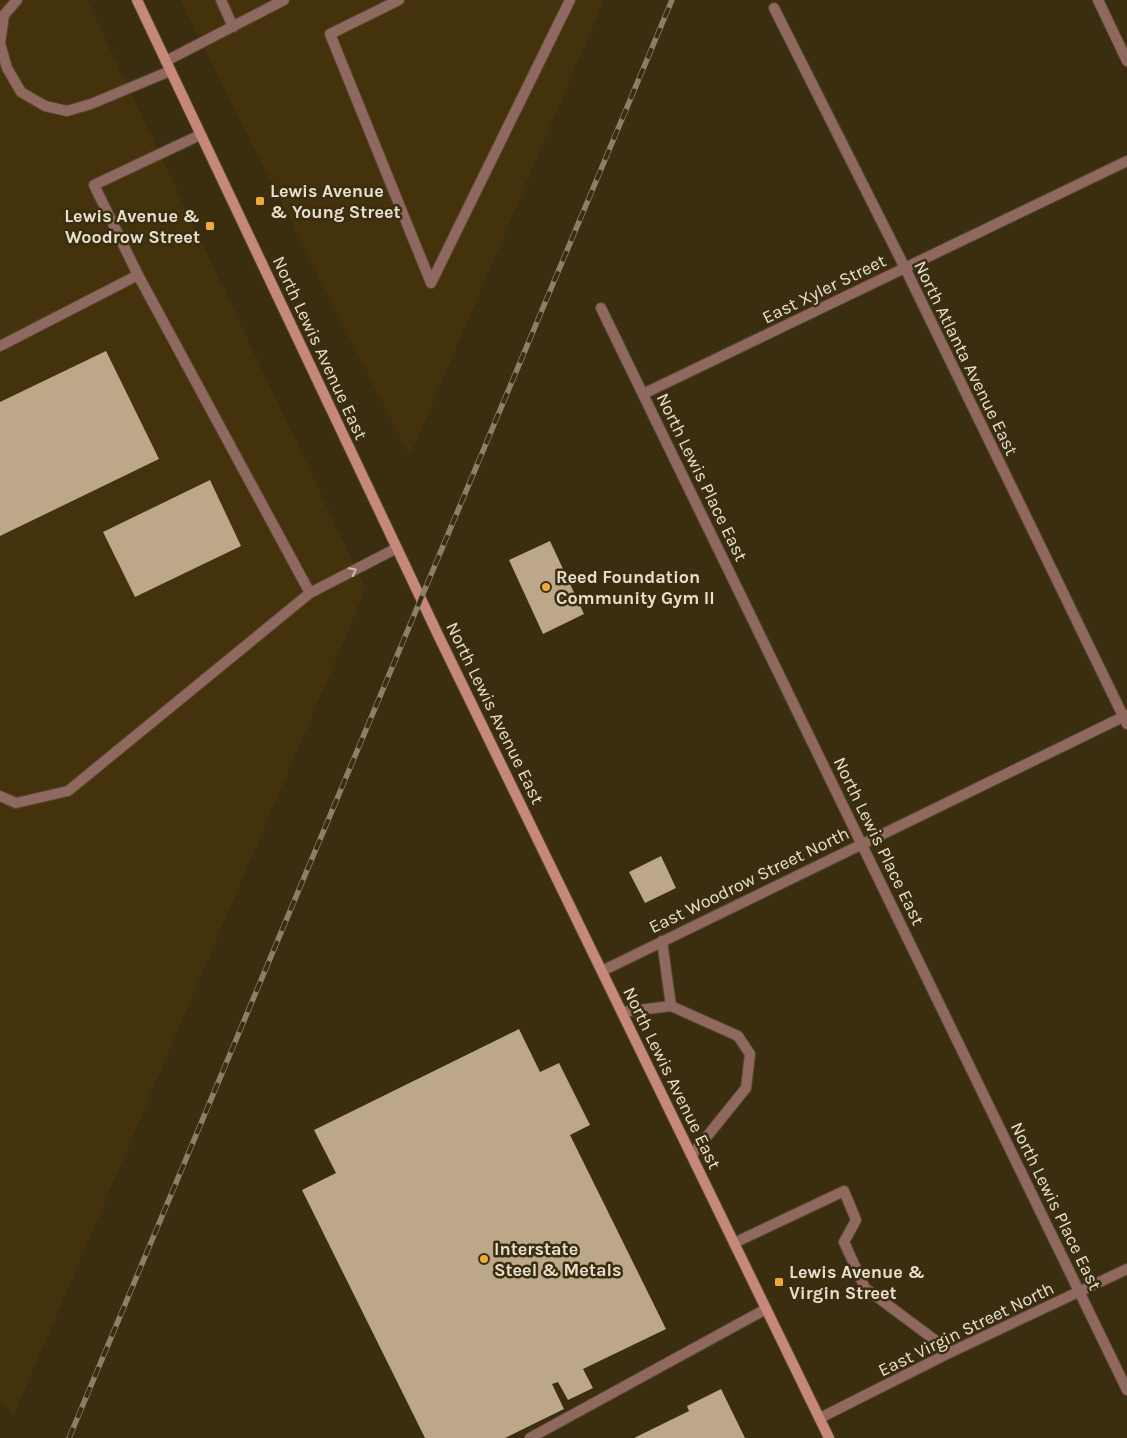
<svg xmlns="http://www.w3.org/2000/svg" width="1127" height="1438" font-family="Karla,sans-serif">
<rect width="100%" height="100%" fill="#3b2d0f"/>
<path fill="#44320c" d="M 0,0 L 87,0 L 366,589 L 14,1415 L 0,1401 Z
M 180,0 L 604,0 L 410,457 Z"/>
<path fill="#bca789" d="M 106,351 L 159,459 L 0,536 L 0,402 Z
M 210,480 L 241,546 L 135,597 L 103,532 Z
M 550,541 L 584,614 L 543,634 L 509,560 Z
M 661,856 L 676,888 L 645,903 L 629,872 Z
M 519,1029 L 540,1072 L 559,1063 L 590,1125 L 570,1135 L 666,1329 L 583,1369 L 593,1388 L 568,1400 L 558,1382 L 552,1384 L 564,1409 L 505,1438 L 425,1438 L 302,1190 L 336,1173 L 314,1130 Z
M 721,1389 L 745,1438 L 634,1438 L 689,1411 L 687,1406 Z"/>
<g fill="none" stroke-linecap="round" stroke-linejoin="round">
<g stroke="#57492e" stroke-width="12">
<path id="lane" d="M 17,0 L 4,15 L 0,43 L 7,68 L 21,92 L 45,106 L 67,111 L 91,104 L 170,71
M 221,0 L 233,27
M 399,0 L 330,34 L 431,283 L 570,0
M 166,61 L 284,0
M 200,135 L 94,185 L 138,275 L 310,593
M 0,346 L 138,275
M 0,796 L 16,803 L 68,791 L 310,593 L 397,548
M 662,941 L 671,1006
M 622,1012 L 671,1006 L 738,1036 L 750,1054 L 746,1088 L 692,1155
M 734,1243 L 844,1191 L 856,1220 L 844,1242 L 865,1288 L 951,1352
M 530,1438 L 766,1309"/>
</g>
<g stroke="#57492e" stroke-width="12">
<path id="street" d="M 1098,0 L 1127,61
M 774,8 L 905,268 L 1127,724
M 601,308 L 1127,1390
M 643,394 L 1127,161
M 602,971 L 1127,715
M 820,1418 L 951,1352 L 1127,1269"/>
</g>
<g stroke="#57492e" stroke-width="12">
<path id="secondary" d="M 137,0 L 440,639 L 829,1438"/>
</g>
<use href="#lane" stroke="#8f6860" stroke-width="10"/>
<use href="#street" stroke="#8f6860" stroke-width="10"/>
<use href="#secondary" stroke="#c5887b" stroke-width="10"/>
<g stroke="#8b7f67" stroke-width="5.5">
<path id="rail" d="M 69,1438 L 672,0"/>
</g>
<use href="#rail" stroke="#3b2d0f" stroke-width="4" stroke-dasharray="11" stroke-linecap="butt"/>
</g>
<defs><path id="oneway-chevron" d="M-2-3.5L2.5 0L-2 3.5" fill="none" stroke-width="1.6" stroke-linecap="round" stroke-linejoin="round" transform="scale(1.25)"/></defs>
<use stroke="#cdbbad" href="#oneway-chevron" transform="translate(353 571) rotate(-27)"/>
<g fill="#ebaa39" stroke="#3b2d0f" stroke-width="2">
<rect x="255" y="196" width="10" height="10" rx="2.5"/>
<rect x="205" y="221" width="10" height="10" rx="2.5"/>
<circle cx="546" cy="587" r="5"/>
<circle cx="484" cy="1259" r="5"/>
<rect x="774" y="1277" width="10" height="10" rx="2.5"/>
</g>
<g text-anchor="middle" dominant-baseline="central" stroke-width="5" stroke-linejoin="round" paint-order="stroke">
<g font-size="18" font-weight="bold" fill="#e8dfce" stroke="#3b2d0f" text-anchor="start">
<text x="270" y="191">Lewis Avenue<tspan x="270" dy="21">&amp; Young Street</tspan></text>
<text x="200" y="216" text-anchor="end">Lewis Avenue &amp;<tspan x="200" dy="21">Woodrow Street</tspan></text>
<text x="556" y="577">Reed Foundation<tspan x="556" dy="21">Community Gym II</tspan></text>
<text x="494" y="1249">Interstate<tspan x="494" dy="21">Steel &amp; Metals</tspan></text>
<text x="789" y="1272">Lewis Avenue &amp;<tspan x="789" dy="21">Virgin Street</tspan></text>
</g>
<g font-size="18" fill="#e8dfce" stroke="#3b2d0f">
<text transform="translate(824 289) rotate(-26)">East Xyler Street</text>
<text transform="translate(320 348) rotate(65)">North Lewis Avenue East</text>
<text transform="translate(966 358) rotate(64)">North Atlanta Avenue East</text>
<text transform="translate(702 477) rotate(64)">North Lewis Place East</text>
<text transform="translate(495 713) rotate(64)">North Lewis Avenue East</text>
<text transform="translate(879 841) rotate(64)">North Lewis Place East</text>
<text transform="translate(749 880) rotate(-26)">East Woodrow Street North</text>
<text transform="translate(672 1078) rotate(64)">North Lewis Avenue East</text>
<text transform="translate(1056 1206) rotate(64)">North Lewis Place East</text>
<text transform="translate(966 1329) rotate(-26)">East Virgin Street North</text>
</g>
</g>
</svg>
